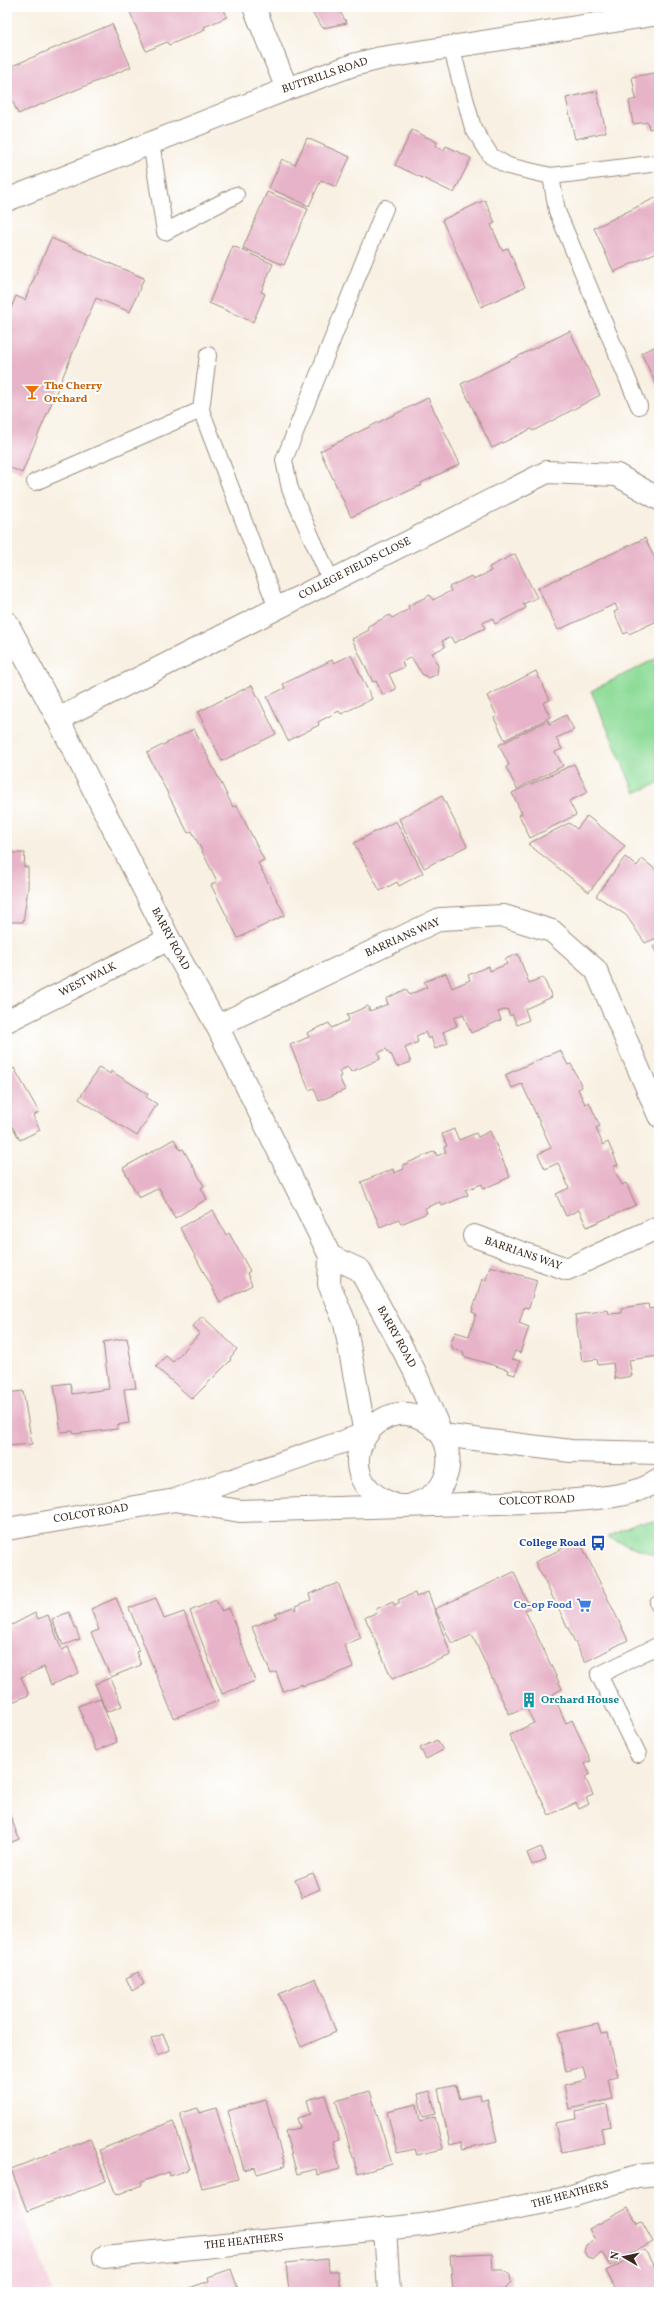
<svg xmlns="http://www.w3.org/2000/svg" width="666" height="2299" font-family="Vollkorn,serif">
<rect width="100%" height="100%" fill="#fff"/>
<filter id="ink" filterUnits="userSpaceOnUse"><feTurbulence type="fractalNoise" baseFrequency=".025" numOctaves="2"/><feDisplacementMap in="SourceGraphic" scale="8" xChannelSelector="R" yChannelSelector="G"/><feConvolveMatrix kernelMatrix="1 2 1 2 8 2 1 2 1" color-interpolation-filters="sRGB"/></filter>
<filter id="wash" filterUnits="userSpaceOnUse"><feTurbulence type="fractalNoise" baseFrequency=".012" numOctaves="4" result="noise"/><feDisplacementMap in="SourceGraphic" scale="16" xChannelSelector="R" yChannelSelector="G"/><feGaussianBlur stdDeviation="0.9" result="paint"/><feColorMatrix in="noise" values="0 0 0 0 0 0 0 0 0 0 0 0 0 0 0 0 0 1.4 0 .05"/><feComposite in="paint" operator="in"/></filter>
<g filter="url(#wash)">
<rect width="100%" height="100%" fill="#f8f0e2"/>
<path fill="#f4cfdd" d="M 7,2171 L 53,2292 L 7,2292 Z"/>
<path fill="#8fdc99" stroke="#65835c" d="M 659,657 L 659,783 L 635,793 L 591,691 Z
M 653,1522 L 659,1527 L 659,1557 L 607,1537 L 638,1523 Z"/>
<g id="blocks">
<path fill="#e7b3c8" d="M 128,7 L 223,7 L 227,17 L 204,27 L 205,30 L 169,45 L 167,42 L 146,51 Z
M 308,7 L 337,7 L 347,23 L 323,28 Z
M 112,24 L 131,67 L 18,114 L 7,88 L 7,68 Z
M 659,72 L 659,127 L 649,129 L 648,122 L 633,124 L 629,101 L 636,99 L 632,77 Z
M 597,91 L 606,132 L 575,139 L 566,98 Z
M 412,130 L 437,142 L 435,146 L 444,150 L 446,146 L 471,158 L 454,193 L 395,165 Z
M 307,138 L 350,157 L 336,187 L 321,180 L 309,206 L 269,188 L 282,159 L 295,165 Z
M 267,192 L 308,209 L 284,265 L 243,248 Z
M 659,196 L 659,251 L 614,272 L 594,228 Z
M 485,200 L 495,223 L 491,225 L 502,250 L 508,248 L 525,287 L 481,307 L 442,220 Z
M 51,238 L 144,278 L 130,312 L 96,298 L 22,473 L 7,466 L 7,318 L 16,296 L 25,300 Z
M 233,246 L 273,264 L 261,292 L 265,294 L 253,322 L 209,303 Z
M 570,331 L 600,395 L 533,431 L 531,429 L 492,448 L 461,384 Z
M 659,345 L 659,390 L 641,353 Z
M 428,398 L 460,464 L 421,483 L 422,485 L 351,517 L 320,451 Z
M 645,538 L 659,568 L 659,617 L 656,618 L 657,621 L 629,634 L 628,632 L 624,634 L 614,612 L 618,610 L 615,604 L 558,630 L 538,588 Z
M 515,554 L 537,598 L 523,604 L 526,608 L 495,624 L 492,618 L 483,623 L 485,628 L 454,643 L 451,637 L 442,641 L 445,647 L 432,653 L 438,666 L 437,674 L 429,678 L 422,674 L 411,657 L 402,662 L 404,667 L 389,674 L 396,689 L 383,695 L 376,681 L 373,682 L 352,639 L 369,630 L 368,626 L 390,615 L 392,618 L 409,609 L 408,606 L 430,595 L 433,600 L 451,591 L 449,587 L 471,576 L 473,580 L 491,571 L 489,567 Z
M 351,655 L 372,699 L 341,714 L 339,711 L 318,722 L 319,725 L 288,741 L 267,697 L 285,688 L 283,684 L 332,660 L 334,663 Z
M 536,671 L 550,700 L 543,703 L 550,717 L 505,740 L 494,718 L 497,716 L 487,696 Z
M 252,685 L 276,734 L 222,761 L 198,712 Z
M 566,715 L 574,730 L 556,738 L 562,749 L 555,752 L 563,766 L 517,789 L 506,767 L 509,765 L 499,745 L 548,720 L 549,724 Z
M 194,729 L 233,807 L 237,806 L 264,860 L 258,863 L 285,915 L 238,938 L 211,885 L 217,881 L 192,831 L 188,833 L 147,753 Z
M 574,764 L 588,792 L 569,801 L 576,815 L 530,838 L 519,815 L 522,814 L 512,793 Z
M 442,796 L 467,846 L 424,868 L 399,819 Z
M 587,816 L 625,846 L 589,892 L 528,844 L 569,823 L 577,829 Z
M 396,821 L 423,873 L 399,886 L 397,882 L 380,891 L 354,843 Z
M 7,853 L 25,853 L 24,867 L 28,867 L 28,888 L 23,922 L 7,922 Z
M 625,857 L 637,866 L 642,859 L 659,872 L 659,937 L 645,943 L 626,915 L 596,896 Z
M 659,943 L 659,959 L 653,946 Z
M 518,954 L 529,983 L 543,977 L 552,997 L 525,1009 L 529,1020 L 517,1025 L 512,1014 L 510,1016 L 507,1009 L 498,1012 L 501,1020 L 471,1033 L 463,1014 L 454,1018 L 457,1026 L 443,1032 L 448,1043 L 435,1049 L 431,1037 L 428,1039 L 425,1032 L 416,1036 L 418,1042 L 405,1048 L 411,1062 L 397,1067 L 391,1054 L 390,1055 L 386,1049 L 378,1053 L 380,1059 L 351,1072 L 348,1067 L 339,1071 L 341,1076 L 339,1077 L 345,1090 L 319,1101 L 314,1088 L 309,1090 L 290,1045 L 309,1037 L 307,1033 L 329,1023 L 332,1028 L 349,1020 L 347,1015 L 368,1006 L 370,1011 L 388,1004 L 386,999 L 406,989 L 409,995 L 427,987 L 424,982 L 446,973 L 452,988 L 470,980 L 468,975 L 489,966 L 490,971 L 507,964 L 505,959 Z
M 560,1050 L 568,1065 L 571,1064 L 582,1087 L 578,1089 L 585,1104 L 589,1102 L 600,1126 L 596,1128 L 603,1145 L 608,1142 L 618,1165 L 613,1167 L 622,1185 L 626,1183 L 636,1205 L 587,1227 L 579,1210 L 566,1216 L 556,1194 L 569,1188 L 567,1183 L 558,1163 L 545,1169 L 538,1154 L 551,1148 L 550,1145 L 522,1084 L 512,1088 L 505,1075 Z
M 99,1067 L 110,1074 L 111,1071 L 148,1094 L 146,1097 L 157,1104 L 137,1136 L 79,1099 Z
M 14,1068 L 39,1112 L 33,1116 L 40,1130 L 20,1140 L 12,1126 L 7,1129 L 7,1071 Z
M 454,1129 L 459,1140 L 476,1133 L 478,1137 L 490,1131 L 510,1177 L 483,1189 L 482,1184 L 466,1190 L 468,1195 L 442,1206 L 440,1202 L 425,1208 L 427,1213 L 401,1224 L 399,1219 L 380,1227 L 361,1182 L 393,1169 L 394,1173 L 404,1169 L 403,1165 L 435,1151 L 437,1156 L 446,1152 L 444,1147 L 447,1146 L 442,1134 Z
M 174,1139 L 180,1150 L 183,1149 L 194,1168 L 204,1186 L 201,1188 L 207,1199 L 175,1218 L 159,1188 L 139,1198 L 123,1168 Z
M 213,1210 L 226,1235 L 229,1233 L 250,1271 L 247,1273 L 252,1285 L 220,1302 L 180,1228 Z
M 490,1266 L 537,1280 L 529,1308 L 524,1307 L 519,1323 L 529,1327 L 520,1353 L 515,1351 L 512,1359 L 520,1361 L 515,1375 L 508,1373 L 509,1370 L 463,1356 L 464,1352 L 453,1349 L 451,1343 L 455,1332 L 469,1336 L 476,1314 L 472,1312 L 482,1279 L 486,1280 Z
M 648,1304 L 649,1309 L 659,1307 L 659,1356 L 629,1360 L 632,1376 L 615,1379 L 613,1363 L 598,1365 L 597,1359 L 582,1361 L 575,1315 L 608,1310 L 609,1314 L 622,1313 L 621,1308 Z
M 202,1316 L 237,1349 L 230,1358 L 231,1360 L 192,1399 L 156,1367 L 166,1356 L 173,1362 L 200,1333 L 193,1326 Z
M 127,1338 L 136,1388 L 124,1389 L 129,1423 L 117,1425 L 117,1429 L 74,1434 L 73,1431 L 61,1432 L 54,1385 L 70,1383 L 72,1394 L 109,1389 L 103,1342 Z
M 23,1391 L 32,1444 L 7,1446 L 7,1393 Z
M 579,1540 L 628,1640 L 585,1662 L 535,1562 Z
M 514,1572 L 530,1608 L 525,1610 L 562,1689 L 553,1694 L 566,1723 L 572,1720 L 591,1761 L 585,1764 L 590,1774 L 585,1777 L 593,1795 L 586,1798 L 589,1804 L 579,1809 L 576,1803 L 549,1815 L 509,1735 L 534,1723 L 526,1707 L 509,1714 L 472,1635 L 452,1644 L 435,1609 Z
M 338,1583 L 361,1638 L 344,1645 L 353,1667 L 325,1679 L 302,1686 L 302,1684 L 283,1691 L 276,1672 L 271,1674 L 252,1627 L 277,1617 L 275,1614 L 293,1607 L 295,1610 L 297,1609 L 296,1606 L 311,1600 L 309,1594 Z
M 428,1592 L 451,1655 L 392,1679 L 365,1617 L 377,1613 L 376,1609 L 393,1602 L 395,1606 L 400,1603 L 398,1600 L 415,1593 L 416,1597 Z
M 116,1598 L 139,1651 L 136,1652 L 141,1665 L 111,1677 L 91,1633 L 99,1630 L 91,1609 Z
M 156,1598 L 164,1619 L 184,1612 L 218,1701 L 174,1718 L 129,1608 Z
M 216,1600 L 221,1611 L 229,1608 L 255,1681 L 222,1694 L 190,1611 Z
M 69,1612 L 80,1639 L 63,1645 L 52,1619 Z
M 35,1613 L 38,1619 L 48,1615 L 62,1650 L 68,1647 L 79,1673 L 51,1685 L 44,1667 L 21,1677 L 29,1695 L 7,1704 L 7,1632 L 10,1631 L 8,1627 Z
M 110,1678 L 122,1706 L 107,1712 L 95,1684 Z
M 100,1698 L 117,1742 L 96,1751 L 78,1706 Z
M 437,1740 L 443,1750 L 426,1759 L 420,1748 Z
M 7,1807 L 19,1839 L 7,1844 Z
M 541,1847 L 546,1859 L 532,1865 L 527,1853 Z
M 313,1873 L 320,1889 L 302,1897 L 295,1880 Z
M 138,1972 L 144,1984 L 132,1991 L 126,1978 Z
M 316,1978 L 336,2032 L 301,2047 L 279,1994 Z
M 598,2024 L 601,2034 L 608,2033 L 618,2076 L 608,2078 L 612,2099 L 569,2109 L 564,2085 L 586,2080 L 583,2067 L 566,2071 L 558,2033 Z
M 163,2034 L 170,2050 L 158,2055 L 151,2039 Z
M 456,2085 L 460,2099 L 480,2094 L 481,2100 L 487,2098 L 497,2141 L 463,2149 L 461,2142 L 450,2145 L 438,2089 Z
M 370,2091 L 392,2164 L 358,2174 L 336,2101 Z
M 430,2091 L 436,2114 L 423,2117 L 418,2094 Z
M 325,2095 L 339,2140 L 333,2142 L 340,2169 L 317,2175 L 316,2169 L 297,2174 L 285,2131 L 300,2128 L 297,2118 L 311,2114 L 307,2100 Z
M 266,2100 L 285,2166 L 257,2174 L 255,2167 L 244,2170 L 227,2111 Z
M 417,2104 L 420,2121 L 435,2117 L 443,2149 L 417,2155 L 415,2149 L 397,2153 L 387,2111 Z
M 607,2105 L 611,2126 L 601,2128 L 604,2143 L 561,2152 L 555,2123 L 577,2119 L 576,2112 Z
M 198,2108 L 200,2113 L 216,2108 L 238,2179 L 202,2188 L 180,2113 Z
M 173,2121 L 190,2169 L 170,2176 L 169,2172 L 141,2182 L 142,2185 L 116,2195 L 99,2150 Z
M 90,2138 L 106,2181 L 27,2211 L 11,2169 Z
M 628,2208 L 637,2224 L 642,2222 L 653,2242 L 610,2266 L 602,2253 L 593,2259 L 587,2257 L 584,2251 L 586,2245 L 595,2240 L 589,2229 Z
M 645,2250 L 653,2265 L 659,2262 L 659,2292 L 643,2292 L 640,2287 L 631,2292 L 617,2292 L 606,2271 Z
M 492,2253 L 493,2270 L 503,2270 L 510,2275 L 511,2283 L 504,2290 L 495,2290 L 495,2292 L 453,2292 L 450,2255 Z
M 328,2259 L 329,2271 L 338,2271 L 340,2292 L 289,2292 L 286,2263 Z
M 231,2269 L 239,2292 L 170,2292 L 180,2288 L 181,2291 L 209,2281 L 208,2277 Z"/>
</g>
</g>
<g filter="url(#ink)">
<use href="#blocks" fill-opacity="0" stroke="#9a8d80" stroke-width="1"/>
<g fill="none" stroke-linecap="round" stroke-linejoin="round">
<g stroke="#9a8d80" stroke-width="18">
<path id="service" d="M 451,46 L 473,128 L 491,156 L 508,166 L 551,176 L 659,163
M 151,142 L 165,232 L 236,195
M 551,176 L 557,211 L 639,406
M 208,355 L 201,410 L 277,608
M 35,482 L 201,410
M 331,581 L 290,489 L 284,460 L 385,208
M 658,1604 L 659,1604
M 638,1754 L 599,1675 L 659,1645"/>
</g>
<g stroke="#9a8d80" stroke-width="24">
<path id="minor" d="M 254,7 L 287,89
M 58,719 L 547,472 L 617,475 L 659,499
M 7,1021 L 169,939
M 217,1026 L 440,919 L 504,916 L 552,931 L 596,970 L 659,1116
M 474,1236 L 567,1269 L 659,1227
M 385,2228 L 389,2292
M 104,2257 L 422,2225 L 562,2199 L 637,2176 L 659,2174"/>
</g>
<g stroke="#9a8d80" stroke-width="24">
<path id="tertiary" d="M 7,200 L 287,89 L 353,65 L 381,58 L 659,14
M 7,623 L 58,719 L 169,939 L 217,1026 L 330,1256 L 329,1284 L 345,1323 L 365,1434
M 330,1256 L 360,1270 L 414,1370 L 442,1435"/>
</g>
<g stroke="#9a8d80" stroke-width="24">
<path id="primary" d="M 442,1435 L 571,1451 L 659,1453
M 175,1500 L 240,1511 L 563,1501 C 594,1498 633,1498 659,1480
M 395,1505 C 313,1477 385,1372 439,1432 C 449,1443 451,1464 445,1478 C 440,1492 427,1500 414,1504
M 7,1529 L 175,1500 L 365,1434"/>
</g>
<use href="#service" stroke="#fff" stroke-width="16"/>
<use href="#minor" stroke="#fff" stroke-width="22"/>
<use href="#tertiary" stroke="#fff" stroke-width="22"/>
<use href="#primary" stroke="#fff" stroke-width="22"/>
</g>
</g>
<defs>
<g id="bar-bare" transform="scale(1.2)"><path d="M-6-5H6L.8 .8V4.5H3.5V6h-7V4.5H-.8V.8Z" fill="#e8710a" stroke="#fff" stroke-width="2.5" paint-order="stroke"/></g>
<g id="bus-bare" transform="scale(1.2)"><path d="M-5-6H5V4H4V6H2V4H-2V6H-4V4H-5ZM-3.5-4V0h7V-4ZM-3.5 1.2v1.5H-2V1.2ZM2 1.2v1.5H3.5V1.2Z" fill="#1a4fb4" stroke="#fff" stroke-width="2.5" paint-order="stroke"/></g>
<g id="supermarket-bare" transform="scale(1.2)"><path d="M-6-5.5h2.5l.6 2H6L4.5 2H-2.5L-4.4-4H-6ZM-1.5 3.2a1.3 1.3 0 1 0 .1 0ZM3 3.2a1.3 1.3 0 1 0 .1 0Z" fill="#3f7fe0" stroke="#fff" stroke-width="2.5" paint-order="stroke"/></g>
<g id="building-bare" transform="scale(1.2)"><path d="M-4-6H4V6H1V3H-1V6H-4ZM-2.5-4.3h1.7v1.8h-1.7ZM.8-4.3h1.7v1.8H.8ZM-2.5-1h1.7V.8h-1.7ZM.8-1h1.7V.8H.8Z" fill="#0f9aa8" stroke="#fff" stroke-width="2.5" paint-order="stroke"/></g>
</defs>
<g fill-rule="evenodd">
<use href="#bar-bare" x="32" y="392"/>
<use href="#bus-bare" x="598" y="1543"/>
<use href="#supermarket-bare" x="584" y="1605"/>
<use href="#building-bare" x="529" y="1700"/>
</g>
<g text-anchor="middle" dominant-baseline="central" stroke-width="4" stroke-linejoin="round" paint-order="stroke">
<g font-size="11" fill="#3b2a1e" stroke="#fff">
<text transform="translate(325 76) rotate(-19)">BUTTRILLS ROAD</text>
<text transform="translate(355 569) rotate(-27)">COLLEGE FIELDS CLOSE</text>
<text transform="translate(403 938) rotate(-24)">BARRIANS WAY</text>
<text transform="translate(170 939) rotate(62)">BARRY ROAD</text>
<text transform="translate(88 980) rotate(-27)">WEST WALK</text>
<text transform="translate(523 1254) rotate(19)">BARRIANS WAY</text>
<text transform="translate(396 1337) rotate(61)">BARRY ROAD</text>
<text transform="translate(537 1501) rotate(-2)">COLCOT ROAD</text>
<text transform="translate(91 1514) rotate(-9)">COLCOT ROAD</text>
<text transform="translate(570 2195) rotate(-15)">THE HEATHERS</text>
<text transform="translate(244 2242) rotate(-6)">THE HEATHERS</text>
</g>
<g font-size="11" font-weight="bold" fill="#c56008" stroke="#fff" text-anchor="start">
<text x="44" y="386">The Cherry<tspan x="44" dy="13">Orchard</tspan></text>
</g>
<g font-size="11" font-weight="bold" fill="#164399" stroke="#fff" text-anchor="end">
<text x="586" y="1543">College Road</text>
</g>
<g font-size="11" font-weight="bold" fill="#366cbe" stroke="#fff" text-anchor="end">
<text x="572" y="1605">Co-op Food</text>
</g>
<g font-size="11" font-weight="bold" fill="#0d838f" stroke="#fff" text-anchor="start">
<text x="541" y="1700">Orchard House</text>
</g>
</g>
<rect width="666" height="2299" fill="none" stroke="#fff" stroke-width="24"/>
<g transform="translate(624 2257) rotate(279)" stroke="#ffffff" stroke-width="3" paint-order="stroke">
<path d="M0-3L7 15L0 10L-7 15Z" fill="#3b2a1e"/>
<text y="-6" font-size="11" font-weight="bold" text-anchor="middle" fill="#3b2a1e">N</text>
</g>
</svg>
